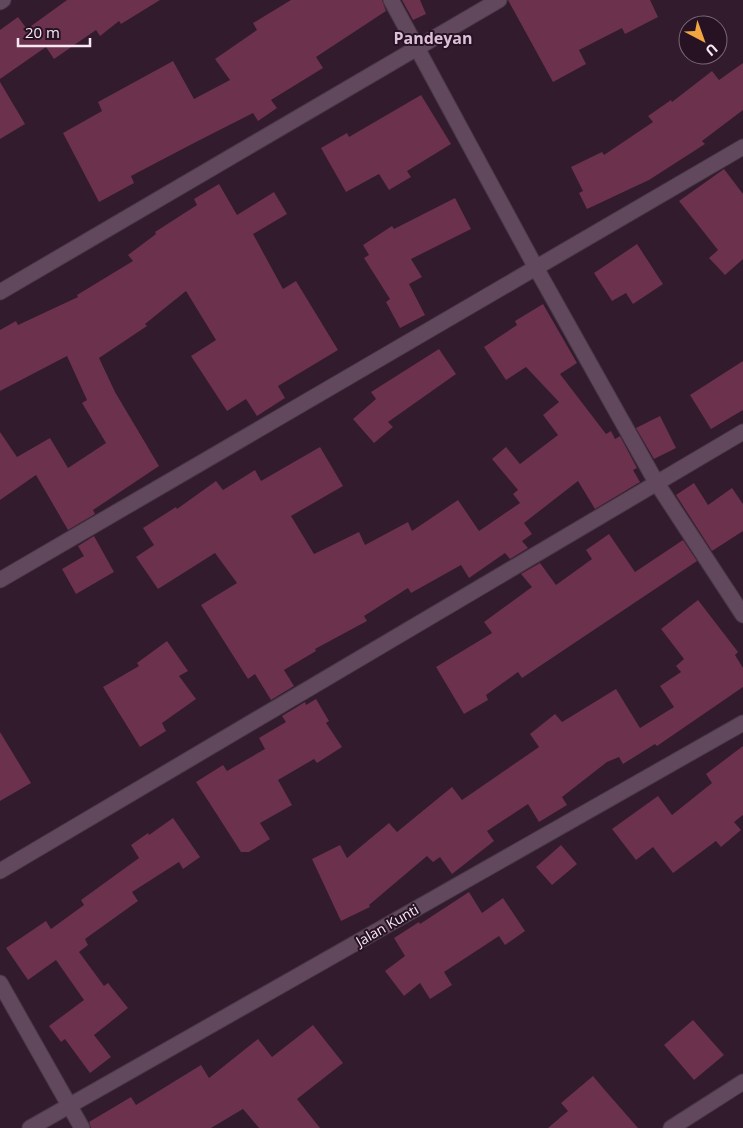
<svg xmlns="http://www.w3.org/2000/svg" width="743" height="1128" font-family="'Open Sans',sans-serif">
<rect width="100%" height="100%" fill="#311b2d"/>
<path fill="#6b314d" d="M 67,0 L 160,0 L 121,24 L 119,21 L 100,36 L 96,30 L 54,59 L 46,47 L 0,79 L 0,30 L 18,17 L 27,29 Z
M 291,0 L 382,0 L 386,11 L 316,57 L 323,68 L 271,100 L 277,108 L 258,121 L 253,113 L 194,143 L 131,176 L 134,183 L 99,202 L 63,133 L 102,111 L 98,102 L 173,61 L 194,99 L 230,80 L 215,59 L 257,30 L 253,23 Z
M 402,0 L 420,0 L 426,14 L 413,20 Z
M 508,0 L 650,0 L 658,17 L 625,34 L 622,28 L 579,50 L 586,64 L 553,82 Z
M 743,63 L 743,110 L 702,141 L 705,144 L 649,180 L 587,209 L 579,193 L 583,191 L 571,167 L 602,152 L 604,155 L 653,122 L 648,116 L 671,100 L 672,102 L 712,71 L 719,80 Z
M 0,82 L 25,124 L 0,139 Z
M 421,95 L 451,144 L 407,171 L 411,177 L 389,190 L 379,174 L 346,192 L 321,148 L 347,133 L 349,137 Z
M 724,169 L 743,194 L 743,259 L 725,275 L 709,258 L 718,250 L 679,201 Z
M 219,184 L 237,215 L 274,192 L 287,214 L 253,234 L 283,289 L 296,281 L 338,350 L 278,386 L 285,398 L 257,416 L 246,399 L 227,411 L 191,356 L 216,340 L 186,291 L 145,324 L 147,326 L 99,358 L 115,392 L 159,466 L 93,510 L 95,514 L 68,530 L 36,475 L 0,500 L 0,432 L 17,457 L 50,438 L 68,468 L 106,443 L 82,403 L 87,400 L 67,356 L 0,391 L 0,330 L 16,321 L 18,325 L 78,297 L 77,295 L 133,261 L 128,255 L 156,234 L 155,232 L 197,205 L 194,199 Z
M 455,198 L 471,229 L 411,259 L 422,277 L 409,284 L 425,315 L 400,328 L 386,302 L 390,299 L 364,258 L 369,255 L 363,245 L 392,226 L 394,229 Z
M 637,244 L 663,284 L 633,304 L 626,293 L 612,301 L 594,273 Z
M 543,304 L 577,363 L 560,374 L 606,434 L 611,431 L 615,439 L 620,436 L 637,468 L 633,470 L 640,482 L 595,509 L 578,481 L 524,523 L 532,534 L 522,541 L 528,548 L 510,559 L 505,553 L 469,578 L 461,565 L 411,593 L 408,588 L 364,616 L 367,621 L 315,649 L 316,651 L 284,670 L 294,686 L 271,700 L 255,674 L 248,679 L 201,605 L 237,583 L 215,553 L 158,589 L 136,557 L 154,545 L 143,528 L 176,507 L 177,509 L 216,481 L 223,490 L 255,470 L 261,481 L 320,447 L 343,486 L 291,516 L 314,554 L 359,532 L 365,545 L 408,522 L 412,531 L 458,500 L 479,531 L 520,503 L 513,494 L 518,490 L 492,459 L 506,447 L 520,464 L 558,435 L 543,415 L 559,402 L 526,367 L 506,380 L 484,347 L 517,325 L 515,321 Z
M 439,349 L 456,374 L 388,422 L 393,427 L 374,443 L 353,419 L 376,399 L 371,392 Z
M 743,361 L 743,410 L 711,429 L 690,395 Z
M 660,416 L 676,448 L 654,459 L 636,428 Z
M 694,483 L 708,505 L 732,488 L 743,504 L 743,531 L 712,551 L 676,495 Z
M 609,534 L 635,572 L 683,540 L 697,561 L 522,678 L 518,672 L 486,695 L 488,700 L 464,714 L 436,667 L 492,633 L 484,622 L 532,587 L 521,574 L 540,563 L 556,585 L 592,559 L 586,550 Z
M 94,536 L 114,572 L 76,594 L 62,569 L 84,556 L 78,546 Z
M 698,600 L 738,652 L 735,655 L 743,668 L 743,687 L 657,746 L 655,744 L 623,764 L 619,757 L 607,762 L 562,797 L 567,805 L 539,822 L 528,804 L 487,831 L 494,841 L 452,874 L 440,857 L 433,862 L 427,856 L 369,905 L 370,907 L 341,921 L 312,859 L 340,845 L 347,858 L 389,823 L 397,832 L 452,787 L 462,800 L 539,747 L 530,734 L 555,714 L 562,722 L 616,689 L 640,728 L 674,707 L 660,686 L 681,672 L 676,666 L 684,659 L 661,629 Z
M 167,641 L 188,671 L 179,676 L 196,699 L 162,723 L 166,731 L 140,747 L 103,687 L 139,666 L 137,663 Z
M 316,699 L 329,721 L 326,723 L 342,747 L 317,763 L 314,759 L 278,780 L 292,805 L 260,823 L 270,839 L 249,852 L 241,852 L 196,782 L 223,765 L 227,771 L 265,749 L 259,738 L 286,722 L 282,716 L 305,702 L 306,705 Z
M 0,732 L 31,783 L 0,801 Z
M 743,746 L 743,815 L 734,822 L 741,830 L 721,847 L 716,841 L 673,873 L 653,847 L 636,860 L 612,829 L 658,796 L 672,815 L 712,783 L 706,774 Z
M 173,818 L 200,857 L 183,869 L 179,862 L 132,892 L 138,901 L 85,939 L 88,945 L 79,952 L 104,986 L 108,983 L 128,1008 L 94,1035 L 111,1057 L 90,1073 L 65,1039 L 61,1042 L 49,1026 L 84,1000 L 56,960 L 28,980 L 6,948 L 46,921 L 51,929 L 84,905 L 81,900 L 139,858 L 131,845 L 148,833 L 149,835 Z
M 561,845 L 577,864 L 552,885 L 536,867 Z
M 469,892 L 482,913 L 503,898 L 525,931 L 505,945 L 499,936 L 444,972 L 452,985 L 430,999 L 420,983 L 404,996 L 385,971 L 405,956 L 394,938 L 419,922 L 420,924 Z
M 693,1020 L 724,1055 L 694,1080 L 664,1045 Z
M 313,1025 L 343,1063 L 297,1099 L 320,1128 L 259,1128 L 243,1109 L 211,1128 L 91,1128 L 89,1122 L 131,1097 L 136,1105 L 201,1065 L 209,1078 L 258,1039 L 272,1057 Z
M 593,1076 L 603,1088 L 638,1128 L 548,1128 L 568,1111 L 561,1103 Z"/>
<g fill="none" stroke-linecap="round" stroke-linejoin="round">
<g stroke="#493746" stroke-width="17">
<path id="street" d="M 391,0 L 535,266 L 656,482 L 743,615
M 0,2 L 3,0
M 0,292 L 499,0
M 0,580 L 743,147
M 0,871 L 743,432
M 0,983 L 82,1128
M 30,1128 L 743,723
M 671,1128 L 743,1082"/>
</g>
<use href="#street" stroke="#61485d" stroke-width="15"/>
</g>
<g text-anchor="middle" dominant-baseline="central" stroke-width="4" stroke-linejoin="round" paint-order="stroke">
<g font-size="14" fill="#f6e7f3" stroke="#271224">
<text transform="translate(387 925) rotate(-30)">Jalan Kunti</text>
</g>
<g font-size="16" font-weight="bold" fill="#ddbfd7" stroke="#271224">
<text x="433" y="38">Pandeyan</text>
</g>
</g>
<g transform="translate(703 40) rotate(139)"><circle r="24" fill="#271224" stroke="#7a6777"/>
<path d="M0-4L9 19L0 12L-9 19Z" fill="#f2a540"/>
<text y="-8" font-size="14" font-weight="bold" text-anchor="middle" fill="#f6e7f3">U</text>
</g>
<path d="M18 38v8h72v-8" fill="none" stroke="#f6e7f3" stroke-width="2.5"/>
<text x="25" y="38" font-size="15" fill="#f6e7f3" stroke="#271224" stroke-width="4" paint-order="stroke">20 m</text>
</svg>
